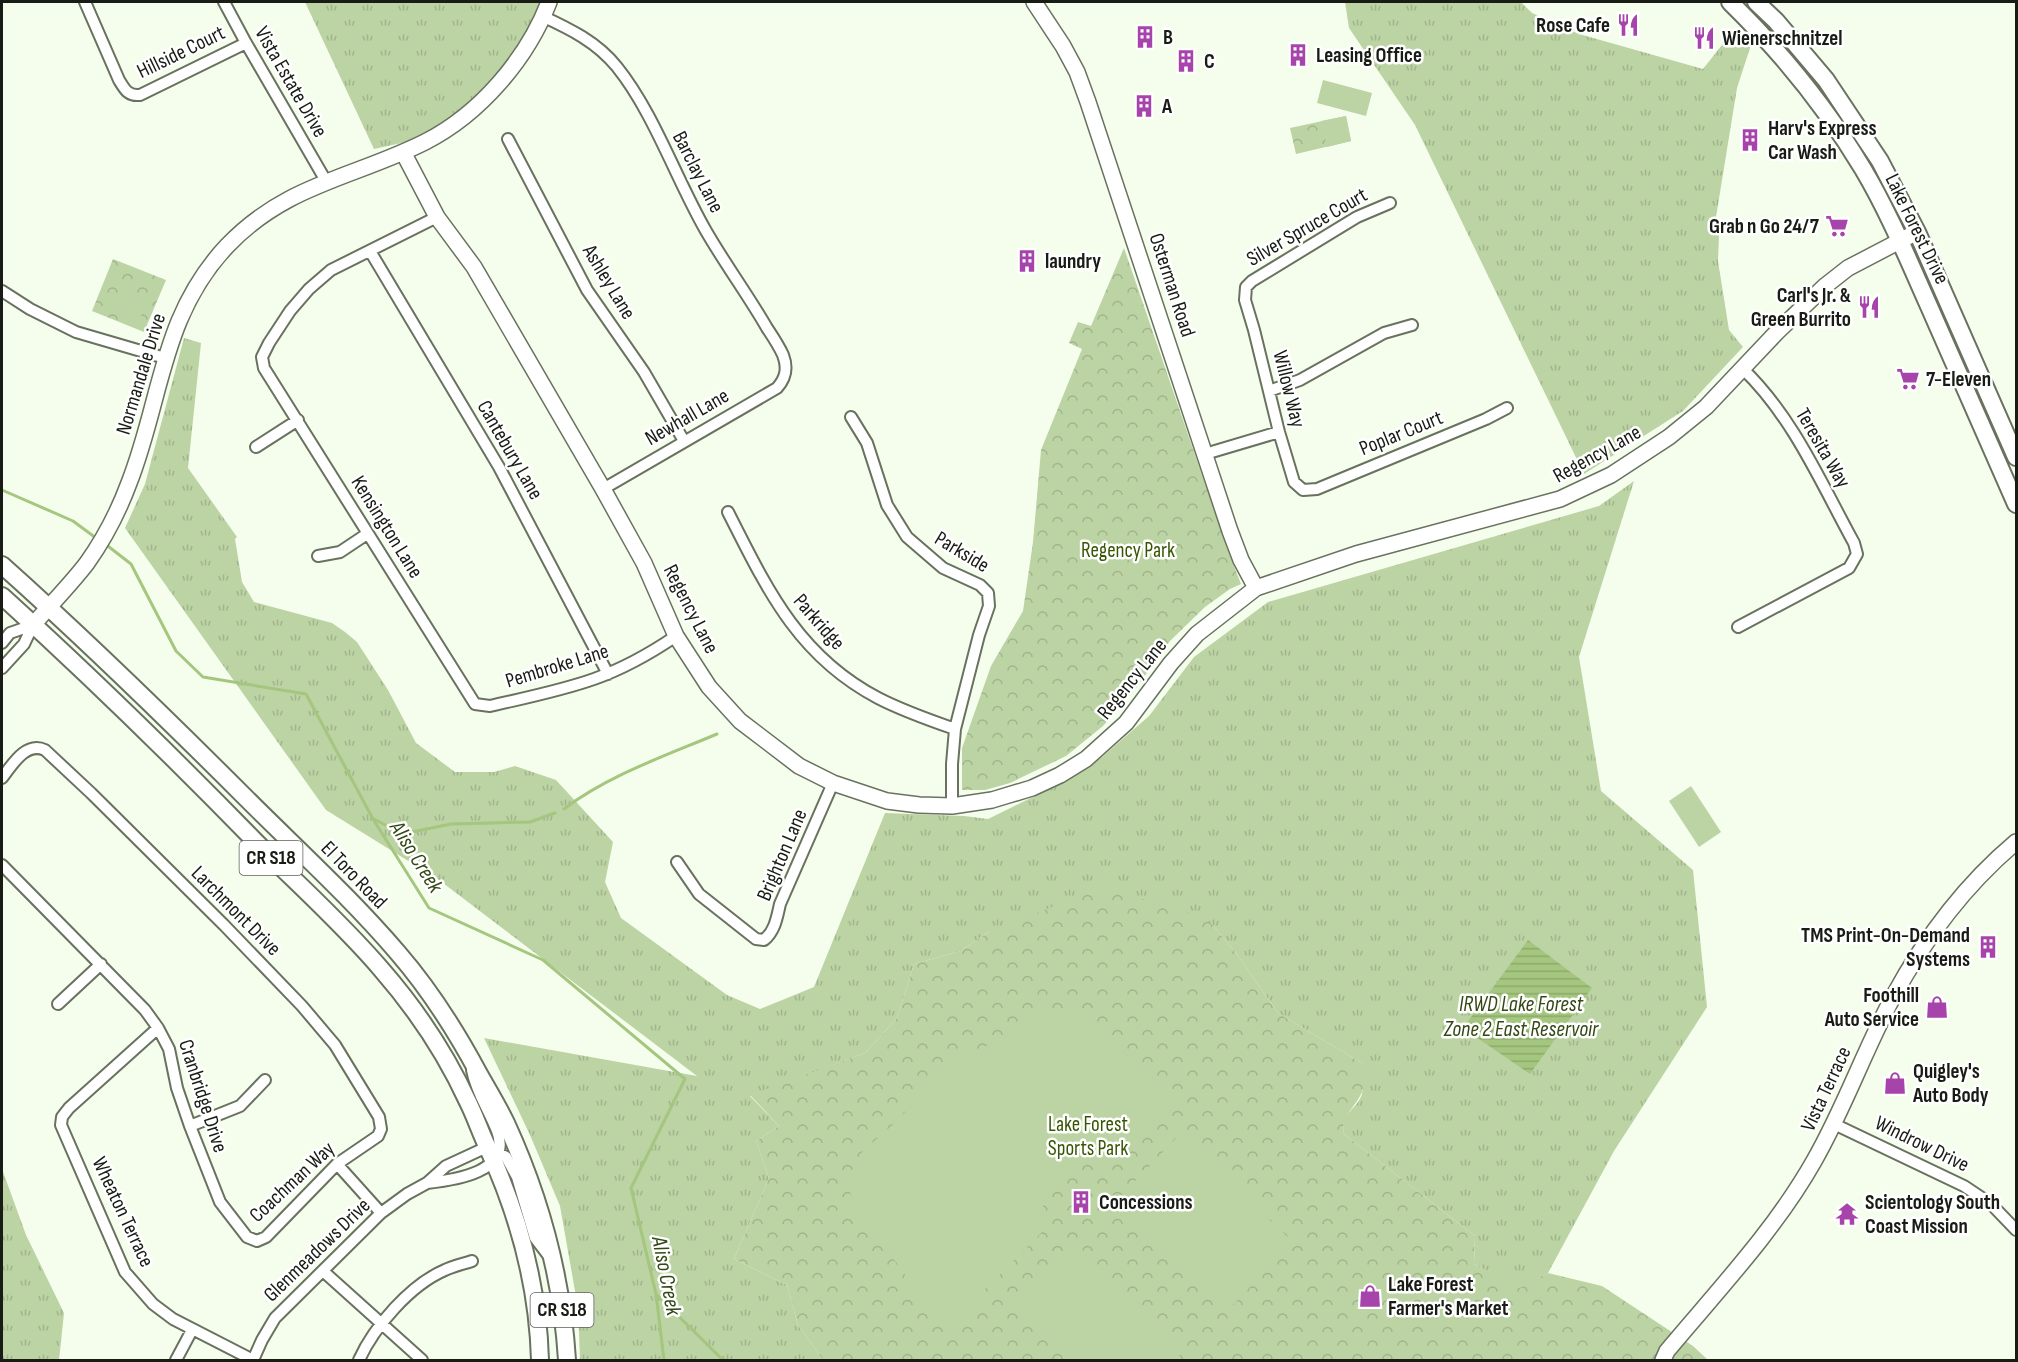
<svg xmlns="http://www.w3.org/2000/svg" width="2018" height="1362" font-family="'Sofia Sans Condensed',sans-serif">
<defs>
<pattern id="grass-tufts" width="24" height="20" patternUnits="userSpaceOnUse" patternTransform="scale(1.5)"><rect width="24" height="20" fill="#bcd3a4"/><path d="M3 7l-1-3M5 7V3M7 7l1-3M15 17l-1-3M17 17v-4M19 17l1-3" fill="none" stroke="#a1b58c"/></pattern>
<pattern id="forest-crowns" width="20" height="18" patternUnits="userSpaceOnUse" patternTransform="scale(1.5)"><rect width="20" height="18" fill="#bcd3a4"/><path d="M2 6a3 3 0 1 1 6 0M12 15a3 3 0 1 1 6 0" fill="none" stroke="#a1b58c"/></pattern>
<pattern id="water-rules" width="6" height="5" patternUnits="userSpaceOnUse" patternTransform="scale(1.5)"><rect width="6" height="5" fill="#a4c67e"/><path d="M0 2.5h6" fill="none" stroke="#8caa6c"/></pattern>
</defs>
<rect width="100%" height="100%" fill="#f5feed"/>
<path fill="url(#grass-tufts)" d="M 305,2 L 548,2 L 503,78 L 438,135 L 374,149 Z
M 1345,2 L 1521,2 L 1532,13 L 1579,34 L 1703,69 L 1733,31 L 1751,45 L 1737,88 L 1716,217 L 1719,235 L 1718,261 L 1729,330 L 1743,347 L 1683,411 L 1584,474 L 1415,125 L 1349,28 Z
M 184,338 L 201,343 L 188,468 L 237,537 L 235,539 L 242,582 L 254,602 L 332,623 L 345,632 L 357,642 L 388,690 L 416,743 L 455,772 L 494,772 L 515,766 L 556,780 L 613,842 L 605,882 L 621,918 L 727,995 L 760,1009 L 814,987 L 885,813 L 964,816 L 988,819 L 1059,784 L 1102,757 L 1149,716 L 1194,657 L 1268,602 L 1599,506 L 1634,481 L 1579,657 L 1601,791 L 1693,870 L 1707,1007 L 1614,1151 L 1548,1273 L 1520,1289 L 1474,1264 L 1475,1236 L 1344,1134 C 1339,1113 1357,1110 1362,1094 C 1364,1085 1362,1072 1362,1063 L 1278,1013 L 1236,953 L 1211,923 L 989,932 L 960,951 L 914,964 L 897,1018 L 865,1053 L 750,1096 L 779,1126 L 756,1141 L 769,1178 L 734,1259 L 787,1285 L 798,1325 L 823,1360 L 580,1360 L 578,1308 L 560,1206 L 530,1135 L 484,1038 L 697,1076 L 439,880 L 326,810 L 125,528 L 145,484 Z
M 2,1169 L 26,1235 L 64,1313 L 59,1360 L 2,1360 Z"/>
<path fill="url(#forest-crowns)" d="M 1346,116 L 1351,141 L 1296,154 L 1290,128 Z
M 1124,248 L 1227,548 L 1241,584 L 1230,589 L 1205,607 L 1170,641 L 1136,688 L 1103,726 L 1066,756 L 1010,783 L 985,790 L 962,790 L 962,748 L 991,666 L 1023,611 L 1033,542 L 1041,450 L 1082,349 L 1069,343 L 1078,322 L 1091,326 Z
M 113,259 L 166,280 L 144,332 L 92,311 Z
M 1100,888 L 1177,908 L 1211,923 L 1236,953 L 1278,1013 L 1362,1063 C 1364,1074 1366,1086 1360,1096 C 1353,1110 1340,1117 1344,1134 L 1475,1236 L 1474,1264 L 1520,1288 L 1548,1273 L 1602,1286 L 1693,1346 L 1708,1360 L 823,1360 L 798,1325 L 787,1285 L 734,1259 L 769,1178 L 756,1141 L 779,1126 L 750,1095 L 865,1053 L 897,1018 L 914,964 L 960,951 L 989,932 Z"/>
<path fill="#bcd3a4" d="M 1323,80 L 1372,93 L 1366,116 L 1317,103 Z
M 1346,116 L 1351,141 L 1327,147 L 1321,121 Z
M 111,292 L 145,306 L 139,322 L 105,308 Z
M 1691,786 L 1721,832 L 1699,847 L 1669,801 Z
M 1059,1009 C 1097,1011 1106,1034 1130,1058 C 1144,1071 1159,1083 1174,1094 C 1180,1104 1173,1109 1166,1116 L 1163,1114 L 1158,1114 L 1109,1164 C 1067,1155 1036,1192 1042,1232 L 978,1296 L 977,1300 L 980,1305 L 966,1319 L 956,1323 L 941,1321 L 930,1315 L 901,1268 L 859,1219 L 850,1192 L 852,1170 L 862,1152 L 898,1120 L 931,1082 L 947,1067 L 965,1055 L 1004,1039 L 1038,1014 Z
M 1180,1134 L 1293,1242 L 1230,1308 L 1117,1200 Z
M 1074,1242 L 1186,1349 L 1175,1360 L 1073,1360 L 1015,1304 Z"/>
<path fill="url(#water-rules)" d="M 1528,940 L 1592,988 L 1530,1074 L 1463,1028 Z"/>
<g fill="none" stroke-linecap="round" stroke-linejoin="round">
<path stroke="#a4c67e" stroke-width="3" d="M 2,490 L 73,521 L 96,538
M 104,543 L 131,564 L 176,651 L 203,677 L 306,694 L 373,819 L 429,908 L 543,960 L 685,1079 L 631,1188 L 656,1294 L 664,1360
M 564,809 C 609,775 665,756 717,734
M 374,819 L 402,834 L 451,824 L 530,822 L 555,813
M 656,1294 L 723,1360"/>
<g stroke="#68725f" stroke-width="14">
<path id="street" d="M 85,2 L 119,80 C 125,90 128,96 140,95 L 246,43
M 224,2 L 246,43 L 326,181
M 542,16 C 570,29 597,42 617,67 C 654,113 676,179 706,231 C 725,264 748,295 767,328 C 773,337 779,346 783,355 C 788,368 786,378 777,388 L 603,489
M 508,139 L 587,290 L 644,372 L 684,441
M 1390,203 L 1357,217 L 1252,281 L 1246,287 L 1245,300 L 1254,330 L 1279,432 L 1294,482 L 1303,490 L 1317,489 L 1486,419 L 1507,408
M 437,217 L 331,270 L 309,289 L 290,311 L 269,343 L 262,357 L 264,368 L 475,704 L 490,706 C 524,698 560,691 594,679 C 622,669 651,653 676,636
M 370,251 L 499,467 L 608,674
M 2,291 L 30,309 L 76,332 L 165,358
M 1269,391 L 1300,380 L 1384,333 L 1412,325
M 851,417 L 867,443 L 887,505 L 907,537 L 943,568 L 980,585 L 988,593 L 989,606 L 979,635 L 955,729 L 952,764 L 952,806
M 256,447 L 298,420
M 1205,454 L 1279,432
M 728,512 C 767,589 798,656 878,698 C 903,711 929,720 955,729
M 318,556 L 340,552 L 367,534
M 1738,627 L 1849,568 L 1857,554 L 1854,543 C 1821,483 1793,417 1743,369
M 2,643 L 10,633 L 33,625
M 2,668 L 24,644 L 33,625
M 2,778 C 12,765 26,741 45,750 L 91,793 L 224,925 L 302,1006 L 335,1045 L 379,1117 L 381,1129 L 378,1136 L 337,1164 L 266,1237 L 257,1241 L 247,1237 L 220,1202 L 190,1126 L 177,1088 L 169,1049 L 158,1028 L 145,1010 L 2,865
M 677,862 L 699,894 L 756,939 L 764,940 C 775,931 777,917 780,904 L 833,783
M 58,1004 L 101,964
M 158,1028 L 69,1108 L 62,1117 L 61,1125 L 125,1272 L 153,1304 L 173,1319 L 253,1360
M 1834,1124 L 1964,1186 L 1991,1204 L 2016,1230
M 190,1126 L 240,1106 L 265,1080
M 337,1164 L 381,1213
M 427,1183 C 455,1180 513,1172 497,1131 C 489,1110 476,1092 472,1070
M 323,1271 L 422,1360
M 176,1360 L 192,1330
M 253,1360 L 262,1340 L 275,1318 L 381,1213 L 407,1194 L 427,1183 L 446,1166 L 487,1147 L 506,1157 L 517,1177 L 535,1238 L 548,1255
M 359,1360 C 374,1327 410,1285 445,1270 C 453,1266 463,1264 472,1261"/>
</g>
<g stroke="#68725f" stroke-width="18">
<path id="secondary" d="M 1034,2 L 1063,46 L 1077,72 L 1088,102 L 1230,531 L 1241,560 L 1256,588
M 403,152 L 437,217 L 474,267 L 603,489 L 644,563 L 676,636 L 709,687 L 740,721 L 799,766 L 833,783 L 887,801 L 919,805 L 952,806 L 992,800 L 1032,788 L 1060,775 L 1086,759 L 1126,723 L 1171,663 L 1197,634 L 1256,588 L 1356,554 L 1560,499 L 1611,475 L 1669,437 L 1706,407 L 1777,332 L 1825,286 L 1848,268 L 1917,232
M 33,625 C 51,604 71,584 87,563 C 104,539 119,510 129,483 C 162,399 161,316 227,246 C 286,184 353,178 425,142 C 480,114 527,59 549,2
M 1663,1360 L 1667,1351 C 1718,1290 1775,1230 1814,1161 C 1844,1109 1864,1051 1893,997 C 1924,940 1966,884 2016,842"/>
</g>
<g stroke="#68725f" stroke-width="20">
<path id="primary" d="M 1730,2 C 1780,51 1826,107 1863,169 C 1888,211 1908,259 1928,304 C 1958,371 1987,438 2016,504
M 1756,2 L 1776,21 L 1826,80 L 1880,161 L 1917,232 L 2016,457
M 2,565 C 86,640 166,718 246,798 C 297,849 351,898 398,953 C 430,990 456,1031 479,1074 C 488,1090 498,1106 506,1123 C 540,1197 562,1279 567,1360
M 2,596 C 88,674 170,754 252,838 C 294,881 341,922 381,969 C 415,1008 446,1054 468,1102 C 475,1116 480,1131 487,1146 C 518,1213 538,1286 540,1360"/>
</g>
<use href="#street" stroke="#fff" stroke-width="10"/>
<use href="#secondary" stroke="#fff" stroke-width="15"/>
<use href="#primary" stroke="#fff" stroke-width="16"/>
</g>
<defs>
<g id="restaurant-bare" transform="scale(1.8)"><path d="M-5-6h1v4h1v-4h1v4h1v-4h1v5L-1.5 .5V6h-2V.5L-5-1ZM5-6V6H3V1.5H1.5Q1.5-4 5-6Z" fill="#a644ac" stroke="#fff" stroke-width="2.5" paint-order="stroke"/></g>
<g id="building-bare" transform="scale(1.8)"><path d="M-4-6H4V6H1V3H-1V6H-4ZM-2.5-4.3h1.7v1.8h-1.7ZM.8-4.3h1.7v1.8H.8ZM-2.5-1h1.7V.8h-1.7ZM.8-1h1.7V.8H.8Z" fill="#a644ac" stroke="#fff" stroke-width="2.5" paint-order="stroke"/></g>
<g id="supermarket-bare" transform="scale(1.8)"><path d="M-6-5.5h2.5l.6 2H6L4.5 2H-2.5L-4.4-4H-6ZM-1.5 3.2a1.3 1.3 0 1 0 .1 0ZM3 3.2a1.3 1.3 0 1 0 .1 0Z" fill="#a644ac" stroke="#fff" stroke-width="2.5" paint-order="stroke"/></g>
<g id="shop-bare" transform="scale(1.8)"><path d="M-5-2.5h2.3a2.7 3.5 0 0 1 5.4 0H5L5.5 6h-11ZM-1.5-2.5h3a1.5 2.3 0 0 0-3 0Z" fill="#a644ac" stroke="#fff" stroke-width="2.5" paint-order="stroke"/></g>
<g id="temple-bare" transform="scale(1.8)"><path d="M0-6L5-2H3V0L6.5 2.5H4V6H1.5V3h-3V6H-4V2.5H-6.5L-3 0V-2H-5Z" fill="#a644ac" stroke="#fff" stroke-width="2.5" paint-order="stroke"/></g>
</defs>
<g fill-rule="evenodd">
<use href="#restaurant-bare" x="1628" y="25"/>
<use href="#building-bare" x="1145" y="37"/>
<use href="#restaurant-bare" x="1704" y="38"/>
<use href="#building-bare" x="1298" y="55"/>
<use href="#building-bare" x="1186" y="61"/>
<use href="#building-bare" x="1144" y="106"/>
<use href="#building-bare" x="1750" y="140"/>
<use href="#supermarket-bare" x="1837" y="226"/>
<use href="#building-bare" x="1027" y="261"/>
<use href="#restaurant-bare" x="1869" y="307"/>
<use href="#supermarket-bare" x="1908" y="379"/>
<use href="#building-bare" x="1988" y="947"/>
<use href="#shop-bare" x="1937" y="1007"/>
<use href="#shop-bare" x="1895" y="1083"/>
<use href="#building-bare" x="1081" y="1202"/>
<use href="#temple-bare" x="1847" y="1214"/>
<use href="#shop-bare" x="1370" y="1296"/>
</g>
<g text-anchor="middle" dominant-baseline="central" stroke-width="5" stroke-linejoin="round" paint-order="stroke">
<g fill="#fff" stroke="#5d605b" stroke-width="1.5">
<rect x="239.5" y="841" width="63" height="34" rx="4.5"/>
<rect x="530.5" y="1293" width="63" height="34" rx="4.5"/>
</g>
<g font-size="20" font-weight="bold" fill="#181c15">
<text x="271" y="858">CR S18</text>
<text x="562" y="1310">CR S18</text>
</g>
<g font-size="21" font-weight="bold" fill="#181c15" stroke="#fff" text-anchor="start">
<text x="1610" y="25" text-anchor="end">Rose Cafe</text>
<text x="1163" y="37">B</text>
<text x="1722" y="38">Wienerschnitzel</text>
<text x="1316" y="55">Leasing Office</text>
<text x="1204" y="61">C</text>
<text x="1162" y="106">A</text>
<text x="1768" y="128">Harv's Express<tspan x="1768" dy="24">Car Wash</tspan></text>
<text x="1819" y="226" text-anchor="end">Grab n Go 24/7</text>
<text x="1045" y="261">laundry</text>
<text x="1851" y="295" text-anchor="end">Carl's Jr. &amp;<tspan x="1851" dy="24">Green Burrito</tspan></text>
<text x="1926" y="379">7-Eleven</text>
<text x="1970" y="935" text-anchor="end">TMS Print-On-Demand<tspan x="1970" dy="24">Systems</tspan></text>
<text x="1919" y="995" text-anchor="end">Foothill<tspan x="1919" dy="24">Auto Service</tspan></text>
<text x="1913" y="1071">Quigley's<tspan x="1913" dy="24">Auto Body</tspan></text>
<text x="1099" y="1202">Concessions</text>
<text x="1865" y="1202">Scientology South<tspan x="1865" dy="24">Coast Mission</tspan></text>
<text x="1388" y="1284">Lake Forest<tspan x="1388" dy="24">Farmer's Market</tspan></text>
</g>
<g font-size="21" fill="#181c15" stroke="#fff">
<text transform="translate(181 52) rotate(-26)">Hillside Court</text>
<text transform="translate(291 82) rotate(60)">Vista Estate Drive</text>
<text transform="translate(698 172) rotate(63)">Barclay Lane</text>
<text transform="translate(1307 227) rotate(-30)">Silver Spruce Court</text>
<text transform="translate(1917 229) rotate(64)">Lake Forest Drive</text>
<text transform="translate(609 282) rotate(59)">Ashley Lane</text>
<text transform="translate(1172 285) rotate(72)">Osterman Road</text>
<text transform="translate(141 374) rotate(-73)">Normandale Drive</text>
<text transform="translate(1289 389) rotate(76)">Willow Way</text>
<text transform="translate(687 417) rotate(-30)">Newhall Lane</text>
<text transform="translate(1401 433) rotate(-22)">Poplar Court</text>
<text transform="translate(1823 448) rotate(60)">Teresita Way</text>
<text transform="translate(510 450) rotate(60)">Cantebury Lane</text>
<text transform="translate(1597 454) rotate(-29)">Regency Lane</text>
<text transform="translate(387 527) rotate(58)">Kensington Lane</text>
<text transform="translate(962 552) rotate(31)">Parkside</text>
<text transform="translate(691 609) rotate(63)">Regency Lane</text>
<text transform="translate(819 622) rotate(49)">Parkridge</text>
<text transform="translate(557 666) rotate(-17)">Pembroke Lane</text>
<text transform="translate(1132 679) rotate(-51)">Regency Lane</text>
<text transform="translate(782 855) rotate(-67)">Brighton Lane</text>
<text transform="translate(354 875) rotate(46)">El Toro Road</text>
<text transform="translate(236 911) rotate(45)">Larchmont Drive</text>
<text transform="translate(1826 1089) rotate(-65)">Vista Terrace</text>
<text transform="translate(203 1096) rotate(72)">Cranbridge Drive</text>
<text transform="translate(1922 1144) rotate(26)">Windrow Drive</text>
<text transform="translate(292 1182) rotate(-43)">Coachman Way</text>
<text transform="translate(123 1212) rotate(65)">Wheaton Terrace</text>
<text transform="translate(317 1250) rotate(-44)">Glenmeadows Drive</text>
</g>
<g font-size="21" fill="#385503" stroke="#fff">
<text x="1128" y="550">Regency Park</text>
<text x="1088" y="1124">Lake Forest<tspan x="1088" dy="24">Sports Park</tspan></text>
</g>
<g font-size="22" font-style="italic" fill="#334815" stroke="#fff">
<text transform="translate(416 857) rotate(58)">Aliso Creek</text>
<text x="1521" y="1004">IRWD Lake Forest<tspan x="1521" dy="25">Zone 2 East Reservoir</tspan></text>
<text transform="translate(666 1276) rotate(79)">Aliso Creek</text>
</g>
</g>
<rect width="2018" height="1362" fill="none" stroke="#181c15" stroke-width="6"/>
</svg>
